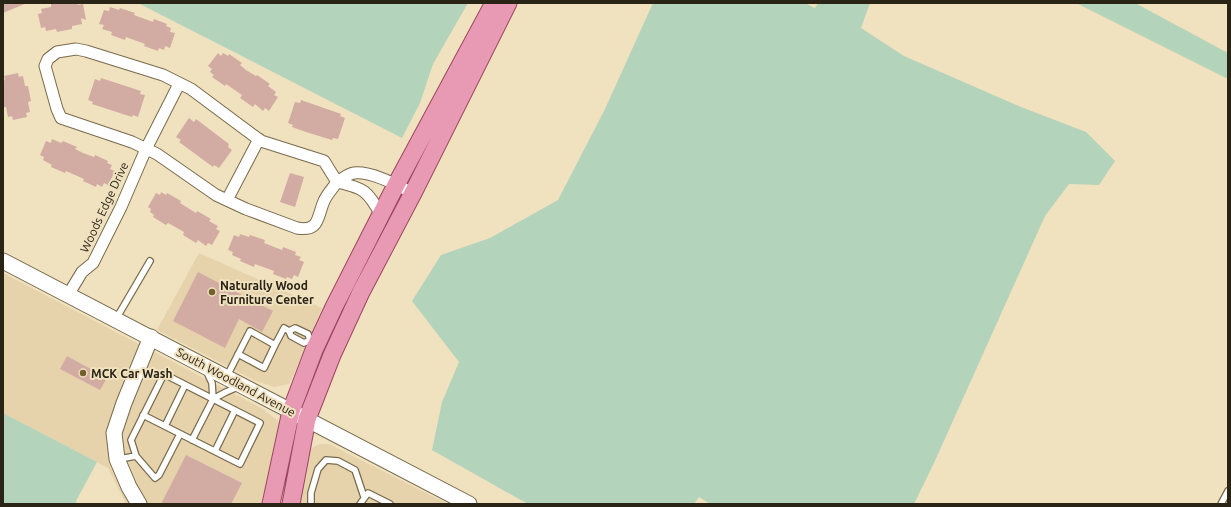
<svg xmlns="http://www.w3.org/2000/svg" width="1231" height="507" font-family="Ubuntu,sans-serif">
<rect width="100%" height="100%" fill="#f0e1bf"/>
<path fill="#e6d3ac" d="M 199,253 L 322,308 L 295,372 L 289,384 L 274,387 L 256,381 L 157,330 Z
M 3,273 L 263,409 L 278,421 L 279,434 L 266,504 L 126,504 L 108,468 L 3,413 Z
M 320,444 L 329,444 L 448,504 L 299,504 L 307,455 L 312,448 Z"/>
<path fill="#b4d3bb" d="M 138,3 L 468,3 L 433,64 L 420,103 L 402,138 Z
M 653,3 L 805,3 L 815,8 L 818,3 L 870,3 L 861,28 L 904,56 L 1021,107 L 1086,132 L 1115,161 L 1099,185 L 1069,184 L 1045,216 L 934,463 L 914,504 L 710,504 L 699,497 L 694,504 L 528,504 L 432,450 L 442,402 L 459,362 L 412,301 L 441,255 L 490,238 L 558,200 L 605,109 Z
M 1076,3 L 1135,3 L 1228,53 L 1228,79 Z
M 3,413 L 97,462 L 76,501 L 77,504 L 3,504 Z"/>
<path fill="#d2aca3" d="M 3,3 L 27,3 L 3,13 Z
M 57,3 L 77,3 L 78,5 L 83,4 L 86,20 L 81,18 L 82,24 L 72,26 L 72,29 L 57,32 L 56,29 L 46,31 L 45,27 L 41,28 L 38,14 L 42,13 L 41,9 L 51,7 L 51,4 Z
M 110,7 L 119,10 L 120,8 L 135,13 L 134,15 L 153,22 L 154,19 L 167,24 L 166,26 L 171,28 L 170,32 L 175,33 L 170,48 L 165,46 L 164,50 L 159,48 L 158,51 L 144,46 L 145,44 L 126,37 L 125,40 L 111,35 L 112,32 L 102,29 L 104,25 L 99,24 L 104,10 L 109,11 Z
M 218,53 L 221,56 L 223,53 L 228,56 L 229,54 L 242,63 L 240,65 L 246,70 L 256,76 L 257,75 L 270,84 L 268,86 L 276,92 L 274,95 L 278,97 L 269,111 L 265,108 L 263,111 L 255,104 L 253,107 L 240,98 L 242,95 L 226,84 L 225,86 L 212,77 L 214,75 L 210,72 L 212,69 L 208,66 Z
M 18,73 L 19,77 L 23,76 L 25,86 L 28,86 L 31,101 L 28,102 L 30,112 L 26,113 L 27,117 L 13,120 L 12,116 L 8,117 L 6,107 L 3,107 L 3,81 L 5,80 L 4,76 Z
M 101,78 L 141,91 L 140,94 L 145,95 L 138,117 L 133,115 L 132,117 L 92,104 L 93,102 L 88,100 L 95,79 L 100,81 Z
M 301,100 L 341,114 L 340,116 L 345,118 L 338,139 L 333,138 L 332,140 L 306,132 L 292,127 L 293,125 L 288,123 L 295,102 L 300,103 Z
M 189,118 L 194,122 L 196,119 L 229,144 L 228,147 L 232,150 L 219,168 L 214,165 L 213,167 L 179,142 L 181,140 L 176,137 Z
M 52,139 L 61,143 L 63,141 L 77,147 L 75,149 L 83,153 L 94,157 L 95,155 L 108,161 L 107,163 L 112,165 L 110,169 L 115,171 L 108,185 L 104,183 L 102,187 L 97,184 L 96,187 L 83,181 L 84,179 L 66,171 L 65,173 L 51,167 L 52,165 L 43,160 L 44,157 L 40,155 L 46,141 L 51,143 Z
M 290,173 L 304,177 L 295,207 L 280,202 Z
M 161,192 L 166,195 L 167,193 L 181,201 L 180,203 L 196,213 L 197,211 L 211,219 L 209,221 L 218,226 L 216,229 L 220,231 L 212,245 L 208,243 L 206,246 L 198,240 L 196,243 L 183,235 L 184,232 L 168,223 L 166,225 L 153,217 L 154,215 L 150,212 L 151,209 L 148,207 L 156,193 L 160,195 Z
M 240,234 L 249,237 L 250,235 L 265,240 L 264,243 L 282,250 L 283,247 L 296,252 L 295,255 L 301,257 L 299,260 L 304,262 L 298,277 L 294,275 L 292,279 L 287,277 L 286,279 L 273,274 L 274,271 L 255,264 L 254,267 L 240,261 L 241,259 L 232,255 L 233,252 L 228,250 L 234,235 L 239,237 Z
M 198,272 L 273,311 L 262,332 L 239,319 L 225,348 L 173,321 Z
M 67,356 L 107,378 L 100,390 L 60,369 Z
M 186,455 L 242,483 L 231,504 L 161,504 Z"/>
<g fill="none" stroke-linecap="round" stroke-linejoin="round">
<g stroke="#786b4d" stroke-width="8">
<path id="lane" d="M 116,319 L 150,261
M 275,345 L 284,328 L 289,331 L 295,328 L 308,334 L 310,340 L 304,343 L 291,336 L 289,331
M 227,376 L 250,331 L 275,345 L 264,368 L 238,354
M 213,399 L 226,392 L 240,386
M 165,426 L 185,385
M 192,440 L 213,399 L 212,383 L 206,370
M 215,451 L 235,410
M 136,456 L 131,440 L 164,374 L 260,423 L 240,464 L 143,415
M 119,459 L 136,456 L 155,478 L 159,475 L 180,434
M 311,504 L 311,493 L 318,469 L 326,460 L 338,461 L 355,470 L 364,497
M 360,504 L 368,493 L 390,504
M 1221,504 L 1228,491"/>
</g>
<g stroke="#786b4d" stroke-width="13">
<path id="street" d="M 76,49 L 86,51 L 163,75 L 191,89 L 261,141 L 324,161 L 337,182 C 333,188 327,194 324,201 C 317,217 320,232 297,228 L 246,209 L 216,195 L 157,154 L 132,142 L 61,118 L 57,109 L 45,66 L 48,59 L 57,52 Z
M 337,182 C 342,179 348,174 354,173 C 371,171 397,185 413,193
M 337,182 C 364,188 368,191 381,215
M 227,200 L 259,139
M 68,295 L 82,272 L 93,263 L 121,207 L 146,149 L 179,84"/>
</g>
<g stroke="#786b4d" stroke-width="17">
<path id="secondary" d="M 3,261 L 469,504
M 139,504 L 129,487 L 117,459 L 114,433 L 124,403 L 151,337"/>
</g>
<g stroke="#9c455e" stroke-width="19">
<path id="primary" d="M 271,504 L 291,411 L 314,350 L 334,307 L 396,185 L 494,3
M 291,504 L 307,419 L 332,355 L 361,292 L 413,193 L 508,3"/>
</g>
<use href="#lane" stroke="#fff" stroke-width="5.5"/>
<use href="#street" stroke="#fff" stroke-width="11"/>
<use href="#secondary" stroke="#fff" stroke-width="15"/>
<use href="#primary" stroke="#e89ab5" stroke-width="17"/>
</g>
<g fill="#72612f" stroke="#f0e1bf" stroke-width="1.5">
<circle cx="212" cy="292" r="4"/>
<circle cx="83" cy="373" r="4"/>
</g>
<g text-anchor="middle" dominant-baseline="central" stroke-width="4" stroke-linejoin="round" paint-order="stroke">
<g font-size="12" fill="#2a2417" stroke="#f0e1bf">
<text transform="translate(104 207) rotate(-65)">Woods Edge Drive</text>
<text transform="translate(236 382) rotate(28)">South Woodland Avenue</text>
</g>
<g font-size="12" font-weight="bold" fill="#2a2417" stroke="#f0e1bf" text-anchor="start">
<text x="220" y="285">Naturally Wood<tspan x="220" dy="14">Furniture Center</tspan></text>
<text x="91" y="373">MCK Car Wash</text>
</g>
</g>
<rect width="1231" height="507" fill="none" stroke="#2a2417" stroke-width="8"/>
</svg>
